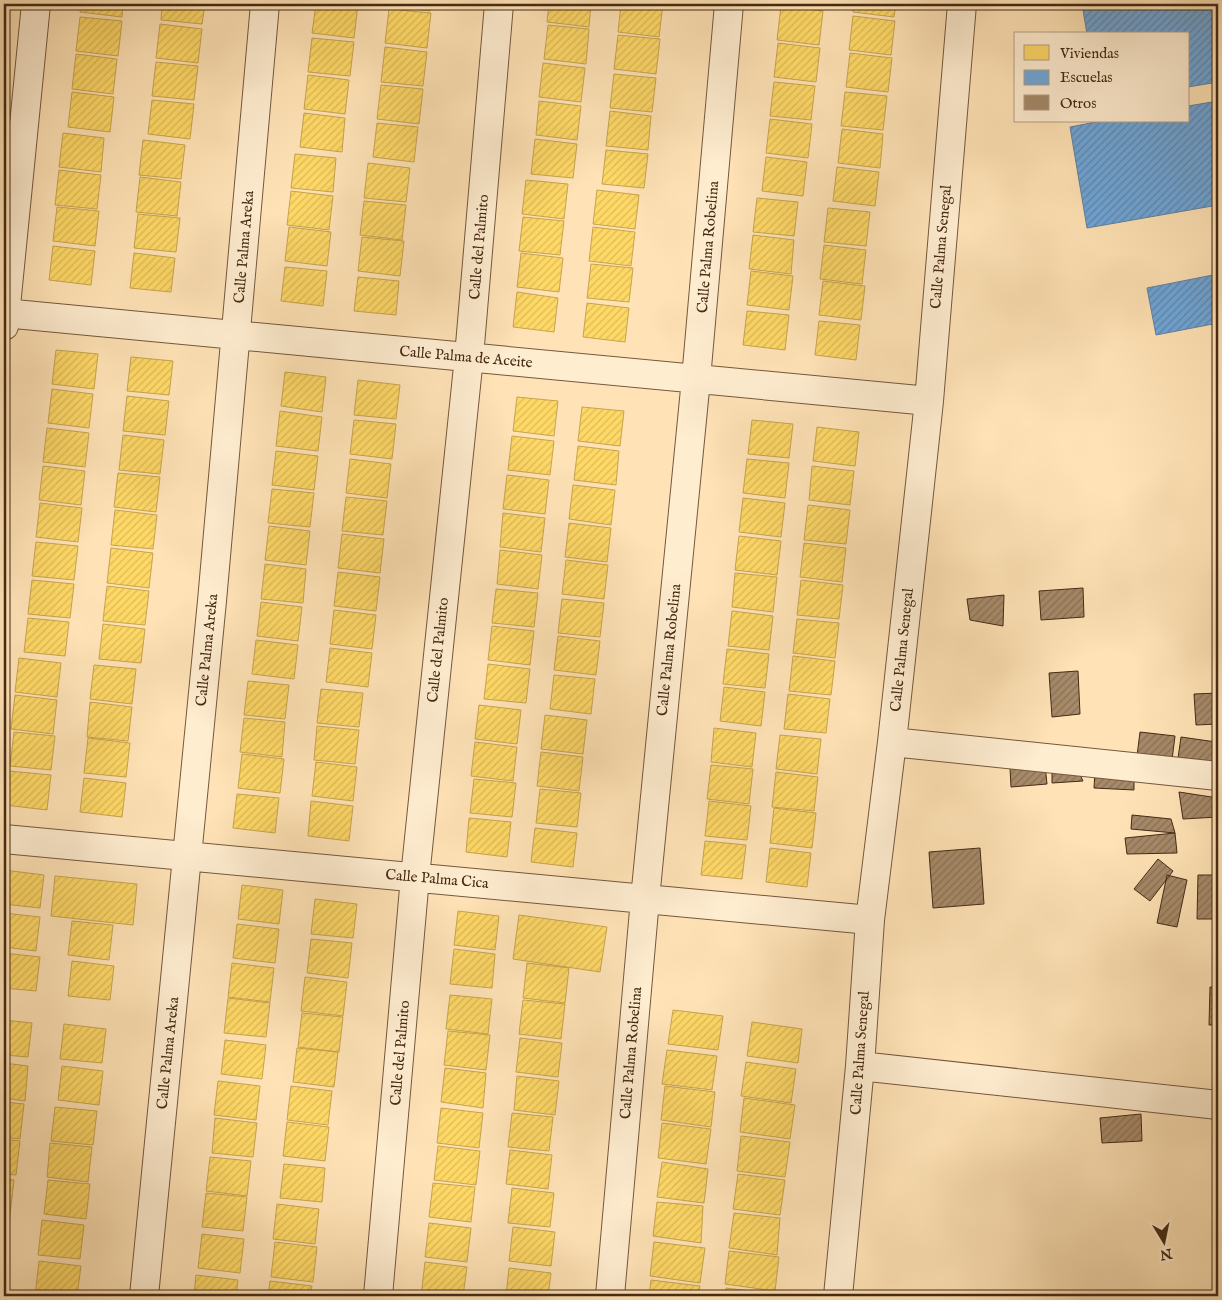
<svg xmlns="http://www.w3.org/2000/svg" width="1222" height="1300" font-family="'IM FELL English',serif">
<defs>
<pattern id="homes-hatch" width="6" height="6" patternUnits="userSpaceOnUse" patternTransform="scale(1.25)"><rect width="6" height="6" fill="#ffd966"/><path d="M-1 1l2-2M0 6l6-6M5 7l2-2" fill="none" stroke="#dcba58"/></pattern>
<pattern id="schools-hatch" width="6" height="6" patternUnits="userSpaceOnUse" patternTransform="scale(1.25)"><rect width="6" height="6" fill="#6fa8dc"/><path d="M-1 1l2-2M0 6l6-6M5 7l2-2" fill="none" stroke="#5d89b1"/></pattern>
<pattern id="building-hatch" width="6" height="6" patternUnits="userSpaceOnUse" patternTransform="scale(1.25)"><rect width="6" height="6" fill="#a68a69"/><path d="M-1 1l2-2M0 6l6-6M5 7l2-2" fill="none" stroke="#897155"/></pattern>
</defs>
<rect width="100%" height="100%" fill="#ffe3b6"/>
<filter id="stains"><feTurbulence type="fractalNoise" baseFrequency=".004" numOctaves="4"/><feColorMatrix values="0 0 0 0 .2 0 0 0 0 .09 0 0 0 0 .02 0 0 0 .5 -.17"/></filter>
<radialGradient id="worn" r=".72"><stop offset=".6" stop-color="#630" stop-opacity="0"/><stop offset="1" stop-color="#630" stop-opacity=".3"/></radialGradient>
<path fill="url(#homes-hatch)" stroke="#c7a44e" d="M 81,4 L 123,4 L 122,17 L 80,12 Z
M 162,4 L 205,4 L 202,24 L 161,20 Z
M 316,4 L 358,4 L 354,38 L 312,33 Z
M 389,4 L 431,4 L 430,11 L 388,6 Z
M 549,4 L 591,4 L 589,27 L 547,22 Z
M 621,4 L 663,4 L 659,37 L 618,32 Z
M 854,4 L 896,4 L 894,17 L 853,12 Z
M 781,6 L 823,11 L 819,45 L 777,40 Z
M 389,9 L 431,13 L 427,48 L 385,43 Z
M 853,16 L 895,21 L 891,55 L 849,50 Z
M 80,17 L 122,21 L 118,56 L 76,51 Z
M 160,24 L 202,29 L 198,63 L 156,58 Z
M 548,25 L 589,29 L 586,64 L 544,59 Z
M 618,35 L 660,39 L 656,74 L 614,69 Z
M 312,38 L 354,42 L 350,76 L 308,72 Z
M 778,43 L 820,48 L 816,82 L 774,77 Z
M 385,47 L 427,52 L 423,86 L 381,82 Z
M 850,53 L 892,58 L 888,92 L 846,87 Z
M 76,54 L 117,59 L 113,94 L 72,89 Z
M 156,62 L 198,66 L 194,100 L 152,96 Z
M 543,63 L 585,68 L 581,102 L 539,97 Z
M 614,74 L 656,78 L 652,112 L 610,108 Z
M 308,75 L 349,80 L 345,114 L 304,109 Z
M 774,82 L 815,86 L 811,120 L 770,116 Z
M 381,85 L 423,89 L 419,124 L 377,119 Z
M 72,92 L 114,97 L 110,132 L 68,127 Z
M 845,92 L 887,96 L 883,130 L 841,126 Z
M 152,100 L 194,104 L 190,139 L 148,134 Z
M 539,101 L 581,106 L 577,140 L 536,135 Z
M 610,111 L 651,116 L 648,150 L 606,146 Z
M 304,113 L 345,118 L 342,152 L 300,147 Z
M 770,119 L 812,124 L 808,158 L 766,153 Z
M 377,123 L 418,127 L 414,162 L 373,157 Z
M 842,129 L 883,134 L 880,168 L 838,163 Z
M 63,133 L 104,138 L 101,172 L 59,167 Z
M 535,139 L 577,144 L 573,178 L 531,174 Z
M 143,140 L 185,145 L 181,179 L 139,175 Z
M 606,150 L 648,154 L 644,188 L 602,184 Z
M 295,154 L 336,158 L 333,192 L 291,188 Z
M 766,157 L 807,162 L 803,196 L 762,191 Z
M 368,163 L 410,168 L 406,202 L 364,198 Z
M 837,167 L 879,172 L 875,206 L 833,201 Z
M 59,170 L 101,175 L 97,209 L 55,205 Z
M 140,177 L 181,182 L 177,216 L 136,212 Z
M 526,180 L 568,184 L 564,219 L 522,214 Z
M 597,190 L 639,195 L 635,229 L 593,224 Z
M 291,191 L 333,196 L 329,230 L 287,225 Z
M 757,198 L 798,202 L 794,236 L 753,232 Z
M 364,201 L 406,205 L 402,240 L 360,235 Z
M 57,207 L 99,211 L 95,246 L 53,241 Z
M 828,208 L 870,212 L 866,246 L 824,242 Z
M 138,214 L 180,218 L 176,252 L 134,248 Z
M 523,217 L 564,221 L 560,255 L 519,251 Z
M 289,227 L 331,232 L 327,266 L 285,261 Z
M 593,227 L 635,232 L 631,266 L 589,261 Z
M 753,235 L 794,240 L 791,274 L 749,269 Z
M 362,237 L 404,241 L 400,276 L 358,271 Z
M 824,245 L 866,250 L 862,284 L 820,279 Z
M 53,246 L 95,251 L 91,285 L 49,280 Z
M 134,253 L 175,258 L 171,292 L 130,288 Z
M 521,253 L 563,258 L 559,292 L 517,287 Z
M 591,264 L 633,268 L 629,302 L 587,298 Z
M 285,267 L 327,271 L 323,306 L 281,301 Z
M 751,271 L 793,276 L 789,310 L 747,305 Z
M 358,277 L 399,281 L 396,315 L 354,311 Z
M 823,281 L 865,286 L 861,320 L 819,315 Z
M 517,292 L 558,298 L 554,332 L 513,327 Z
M 587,303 L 629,308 L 625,342 L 583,337 Z
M 747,311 L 789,315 L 785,350 L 743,345 Z
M 819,321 L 860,325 L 856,360 L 815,355 Z
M 56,350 L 98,354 L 94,389 L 52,384 Z
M 131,357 L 173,361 L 169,395 L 127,391 Z
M 285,372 L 326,377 L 322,412 L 281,406 Z
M 358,380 L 400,385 L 396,419 L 354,415 Z
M 52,389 L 93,394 L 89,428 L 48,423 Z
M 127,396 L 169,401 L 165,435 L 123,431 Z
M 517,397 L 558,401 L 554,436 L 513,431 Z
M 582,407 L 624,411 L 620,446 L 578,441 Z
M 280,411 L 322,417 L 318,451 L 276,446 Z
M 354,420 L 396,424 L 392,459 L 350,454 Z
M 752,420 L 793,424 L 789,458 L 748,454 Z
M 817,427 L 859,432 L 855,466 L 813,461 Z
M 47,428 L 89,433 L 85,467 L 43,462 Z
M 123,435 L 164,440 L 160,474 L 119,470 Z
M 512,436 L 554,441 L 550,475 L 508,470 Z
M 578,446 L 619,451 L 616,485 L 574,480 Z
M 276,451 L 318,456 L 314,490 L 272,485 Z
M 350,459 L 391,464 L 387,498 L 346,493 Z
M 747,459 L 789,463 L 785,498 L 743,493 Z
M 43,466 L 85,471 L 81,505 L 39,500 Z
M 812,466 L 854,471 L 850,505 L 809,500 Z
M 118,473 L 160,477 L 156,512 L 114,507 Z
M 507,475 L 549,480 L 545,514 L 503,509 Z
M 573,485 L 615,490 L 611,525 L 569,519 Z
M 272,489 L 314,493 L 310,527 L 268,523 Z
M 346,497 L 387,501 L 383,535 L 342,531 Z
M 743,498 L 785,503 L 781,537 L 739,532 Z
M 40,503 L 82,508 L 78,542 L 36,537 Z
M 808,505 L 850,510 L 846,544 L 804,540 Z
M 115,510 L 157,515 L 153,549 L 111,545 Z
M 503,513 L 545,518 L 541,552 L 500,547 Z
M 569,523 L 611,528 L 607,562 L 565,557 Z
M 269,526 L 310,531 L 306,565 L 265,560 Z
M 342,534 L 384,539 L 380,573 L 338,568 Z
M 739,536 L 781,541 L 777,575 L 735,570 Z
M 36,542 L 78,546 L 74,580 L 32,576 Z
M 804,543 L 846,548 L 842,582 L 800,577 Z
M 111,548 L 153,553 L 149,588 L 107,583 Z
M 500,550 L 542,555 L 538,589 L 497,584 Z
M 566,560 L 608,565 L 604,599 L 562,594 Z
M 265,564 L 306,569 L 303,603 L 261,599 Z
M 338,572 L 380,577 L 376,611 L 334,606 Z
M 735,573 L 777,577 L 773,612 L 732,607 Z
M 32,580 L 74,584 L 70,618 L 28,614 Z
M 801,580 L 843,585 L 839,619 L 797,615 Z
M 107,586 L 149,591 L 145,625 L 103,621 Z
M 496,589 L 538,593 L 534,627 L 492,623 Z
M 562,599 L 604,603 L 600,637 L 558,633 Z
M 261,602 L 302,607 L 298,641 L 257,636 Z
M 334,610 L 376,615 L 372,649 L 330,644 Z
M 732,611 L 773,616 L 769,650 L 728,646 Z
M 28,618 L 69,622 L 65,656 L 24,652 Z
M 797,619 L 839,623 L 835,658 L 793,653 Z
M 103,624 L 145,629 L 141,663 L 99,659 Z
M 492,626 L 534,631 L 530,665 L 488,660 Z
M 558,636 L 600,641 L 596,675 L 554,670 Z
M 256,640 L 298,645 L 294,679 L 252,674 Z
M 330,648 L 372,653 L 368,687 L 326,682 Z
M 727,649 L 769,654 L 765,688 L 723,684 Z
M 793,656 L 835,661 L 831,695 L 789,691 Z
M 19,658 L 61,663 L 57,697 L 15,692 Z
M 488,664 L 530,669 L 526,703 L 484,699 Z
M 94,665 L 136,669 L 132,704 L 90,699 Z
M 554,675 L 595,679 L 591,714 L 550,709 Z
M 248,681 L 289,685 L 285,719 L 244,715 Z
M 724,687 L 765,692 L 761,726 L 720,721 Z
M 321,689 L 363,693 L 359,727 L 317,723 Z
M 788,694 L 830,699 L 826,733 L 784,729 Z
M 15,695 L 57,700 L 53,734 L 11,729 Z
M 90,702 L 132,707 L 128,741 L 87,737 Z
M 479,705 L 521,710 L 517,744 L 475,739 Z
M 545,715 L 587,720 L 583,754 L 541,749 Z
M 244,718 L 285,722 L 282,757 L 240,752 Z
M 317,726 L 359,730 L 355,764 L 314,760 Z
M 714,728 L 756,733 L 752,767 L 711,762 Z
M 14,732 L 55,736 L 51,770 L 10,766 Z
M 780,735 L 821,739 L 817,774 L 776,769 Z
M 88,738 L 130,743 L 126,777 L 84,773 Z
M 475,742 L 517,747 L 513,781 L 471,776 Z
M 541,752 L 583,757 L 579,791 L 537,786 Z
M 242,754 L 284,759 L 280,793 L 238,788 Z
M 316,762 L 357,767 L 353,801 L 312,796 Z
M 711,765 L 753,769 L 749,804 L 707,799 Z
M 9,771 L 51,775 L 47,810 L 5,805 Z
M 776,772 L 818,777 L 814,811 L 772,807 Z
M 84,778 L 126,783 L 122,817 L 80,812 Z
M 474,779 L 516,783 L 512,817 L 470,813 Z
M 540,789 L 581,793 L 577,827 L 536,823 Z
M 237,794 L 279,798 L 275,833 L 233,828 Z
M 311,801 L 353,806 L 349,841 L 308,836 Z
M 709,801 L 751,806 L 747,840 L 705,836 Z
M 774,808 L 816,813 L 812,848 L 770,843 Z
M 469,818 L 511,822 L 507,857 L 466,852 Z
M 535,828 L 577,833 L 573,867 L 531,862 Z
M 705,841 L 746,845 L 742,879 L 701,875 Z
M 770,848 L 811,853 L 807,887 L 766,882 Z
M 4,870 L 44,875 L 40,908 L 4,904 Z
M 55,876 L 137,884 L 133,925 L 51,916 Z
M 242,885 L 283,890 L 279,924 L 238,919 Z
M 315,899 L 357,904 L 353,938 L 311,934 Z
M 458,911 L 499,916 L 495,950 L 454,945 Z
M 4,913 L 40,917 L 36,951 L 4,947 Z
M 519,915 L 607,927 L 600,972 L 513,959 Z
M 72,921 L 113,925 L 109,960 L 68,955 Z
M 237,924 L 279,929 L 275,963 L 233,958 Z
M 311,939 L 352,943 L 348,978 L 307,973 Z
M 454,949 L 495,954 L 492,988 L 450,984 Z
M 4,953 L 40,957 L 36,991 L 4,988 Z
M 72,961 L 114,966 L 110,1000 L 68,996 Z
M 232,963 L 274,968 L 270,1002 L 228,997 Z
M 527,963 L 569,968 L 565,1003 L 523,998 Z
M 305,977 L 347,982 L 343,1016 L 301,1011 Z
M 450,995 L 492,999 L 488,1034 L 446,1029 Z
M 228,998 L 270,1003 L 266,1037 L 224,1033 Z
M 523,1000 L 565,1004 L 561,1039 L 519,1034 Z
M 673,1010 L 723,1016 L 718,1050 L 668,1044 Z
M 302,1013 L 343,1017 L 339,1052 L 298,1047 Z
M 4,1020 L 32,1023 L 28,1057 L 4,1055 Z
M 752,1022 L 802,1029 L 798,1063 L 747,1056 Z
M 64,1024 L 106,1029 L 102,1063 L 60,1059 Z
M 448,1031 L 490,1035 L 486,1070 L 444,1065 Z
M 520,1038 L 562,1043 L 558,1077 L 516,1072 Z
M 225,1040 L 266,1045 L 262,1079 L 221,1074 Z
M 297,1048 L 338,1052 L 334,1087 L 293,1082 Z
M 667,1050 L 717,1056 L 712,1090 L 662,1084 Z
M 746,1062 L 796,1069 L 791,1103 L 741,1096 Z
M 4,1063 L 28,1066 L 25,1101 L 4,1098 Z
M 62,1066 L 103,1071 L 99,1105 L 58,1100 Z
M 445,1068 L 486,1073 L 483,1108 L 441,1102 Z
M 517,1076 L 559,1081 L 555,1115 L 514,1110 Z
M 218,1081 L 260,1086 L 256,1120 L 214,1115 Z
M 291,1086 L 332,1091 L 328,1125 L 287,1120 Z
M 665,1086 L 715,1092 L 711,1127 L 661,1120 Z
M 744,1098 L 795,1105 L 790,1139 L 740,1132 Z
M 4,1102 L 24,1104 L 20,1139 L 4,1137 Z
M 55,1107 L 97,1111 L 93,1145 L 51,1141 Z
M 441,1108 L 483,1113 L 479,1148 L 437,1143 Z
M 512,1113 L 553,1117 L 549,1151 L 508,1147 Z
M 215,1118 L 257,1123 L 253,1157 L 212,1153 Z
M 287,1122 L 329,1127 L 325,1161 L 283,1156 Z
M 662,1123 L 711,1129 L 706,1164 L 658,1158 Z
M 741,1136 L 790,1142 L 785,1177 L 737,1171 Z
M 4,1139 L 20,1141 L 16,1175 L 4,1174 Z
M 50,1143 L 92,1147 L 88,1182 L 47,1177 Z
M 438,1146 L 480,1151 L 476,1185 L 434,1180 Z
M 510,1150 L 552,1155 L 548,1189 L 506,1184 Z
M 210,1157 L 251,1161 L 247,1196 L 206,1191 Z
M 662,1162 L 708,1169 L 704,1203 L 657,1197 Z
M 284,1164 L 325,1168 L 322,1202 L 280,1198 Z
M 738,1174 L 785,1180 L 780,1215 L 733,1209 Z
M 4,1179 L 14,1180 L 10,1215 L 4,1214 Z
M 48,1180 L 90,1184 L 86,1219 L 44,1214 Z
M 433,1183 L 475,1187 L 471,1222 L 429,1217 Z
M 512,1188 L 554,1193 L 550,1227 L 508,1223 Z
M 206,1193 L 247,1197 L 243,1231 L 202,1227 Z
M 657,1202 L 703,1206 L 701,1243 L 653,1236 Z
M 277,1204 L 319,1209 L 315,1244 L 273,1239 Z
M 734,1213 L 780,1218 L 777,1255 L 729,1248 Z
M 4,1216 L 10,1217 L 6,1251 L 4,1251 Z
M 42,1220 L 84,1225 L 80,1259 L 38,1255 Z
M 429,1223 L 471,1228 L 467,1262 L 425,1257 Z
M 513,1227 L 555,1232 L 551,1266 L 509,1261 Z
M 202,1234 L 244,1239 L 240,1273 L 198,1268 Z
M 275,1242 L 317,1247 L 313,1282 L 271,1277 Z
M 654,1242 L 705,1248 L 700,1283 L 650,1276 Z
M 729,1251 L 779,1257 L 775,1291 L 725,1284 Z
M 4,1257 L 8,1257 L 4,1292 Z
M 39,1261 L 81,1266 L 77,1296 L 35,1296 Z
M 425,1262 L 467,1267 L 463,1296 L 421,1296 Z
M 509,1268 L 551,1273 L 548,1296 L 506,1296 Z
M 196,1275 L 238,1280 L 236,1296 L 194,1296 Z
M 651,1280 L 700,1286 L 698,1296 L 649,1296 Z
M 270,1281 L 312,1286 L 310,1296 L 268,1296 Z
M 726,1288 L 775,1294 L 775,1296 L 725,1296 Z"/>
<path fill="url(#schools-hatch)" stroke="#6282a0" d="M 1082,4 L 1218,4 L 1218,82 L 1188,87 L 1188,34 L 1087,34 Z
M 1218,101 L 1218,205 L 1087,228 L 1070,127 L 1101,121 L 1188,121 L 1188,106 Z
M 1218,274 L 1218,323 L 1156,335 L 1147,288 Z"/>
<path fill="url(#building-hatch)" stroke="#452a15" d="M 1083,588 L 1084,617 L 1041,620 L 1039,591 Z
M 1004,595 L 1003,626 L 970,620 L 967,599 Z
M 1078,671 L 1080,714 L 1052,717 L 1049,673 Z
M 1218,693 L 1218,724 L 1196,725 L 1194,694 Z
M 1140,732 L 1175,736 L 1172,760 L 1137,756 Z
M 1181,737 L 1216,742 L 1213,763 L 1178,758 Z
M 1045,765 L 1047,784 L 1011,787 L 1010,768 Z
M 1077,768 L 1083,781 L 1052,783 L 1052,769 Z
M 1095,771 L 1134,773 L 1134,790 L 1094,788 Z
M 1179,792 L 1218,798 L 1218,817 L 1183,819 Z
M 1132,815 L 1171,819 L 1175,833 L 1131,829 Z
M 1175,833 L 1177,853 L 1127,854 L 1125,838 Z
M 980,848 L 984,904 L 933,908 L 929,852 Z
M 1158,859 L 1173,871 L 1150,901 L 1134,889 Z
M 1167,875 L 1187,880 L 1177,927 L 1157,923 Z
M 1198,875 L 1218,875 L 1218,919 L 1197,919 Z
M 1210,987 L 1218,987 L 1218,1025 L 1209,1025 Z
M 1141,1114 L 1142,1141 L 1102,1143 L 1100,1118 Z"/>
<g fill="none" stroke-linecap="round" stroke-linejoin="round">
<g stroke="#74583d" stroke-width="30">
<path id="minor" d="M 4,313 L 929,401
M 4,326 L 36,4
M 892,742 L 1218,776
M 4,839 L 870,920
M 860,1066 L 1218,1105
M 144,1296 L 212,601 L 265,4
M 378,1296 L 415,877 L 469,357 L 499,4
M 610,1296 L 645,899 L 696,379 L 729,4
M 838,1296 L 860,1066 L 870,920 L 892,742 L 929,401 L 962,4"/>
</g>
<use href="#minor" stroke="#ffedd0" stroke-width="28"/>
</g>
<g text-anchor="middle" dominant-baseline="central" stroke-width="5" stroke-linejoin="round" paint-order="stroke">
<g font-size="15" fill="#452a15" stroke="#ffedd0">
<text transform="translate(244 247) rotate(-85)">Calle Palma Areka</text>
<text transform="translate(479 247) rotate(-85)">Calle del Palmito</text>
<text transform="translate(708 247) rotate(-85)">Calle Palma Robelina</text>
<text transform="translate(941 247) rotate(-85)">Calle Palma Senegal</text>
<text transform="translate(466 357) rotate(5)">Calle Palma de Aceite</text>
<text transform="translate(207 650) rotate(-84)">Calle Palma Areka</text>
<text transform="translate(438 650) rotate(-84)">Calle del Palmito</text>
<text transform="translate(669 650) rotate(-84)">Calle Palma Robelina</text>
<text transform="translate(902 650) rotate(-84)">Calle Palma Senegal</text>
<text transform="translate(437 879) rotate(5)">Calle Palma Cica</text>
<text transform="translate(168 1053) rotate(-84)">Calle Palma Areka</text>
<text transform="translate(400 1053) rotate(-85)">Calle del Palmito</text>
<text transform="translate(631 1053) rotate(-85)">Calle Palma Robelina</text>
<text transform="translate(860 1053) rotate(-86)">Calle Palma Senegal</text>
</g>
</g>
<rect width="1222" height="1300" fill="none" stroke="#ffe3b6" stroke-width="20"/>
<rect x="5" y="5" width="1212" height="1290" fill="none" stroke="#452a15" stroke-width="2.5"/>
<rect x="10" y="10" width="1202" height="1280" fill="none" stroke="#452a15"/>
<rect x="1014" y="32" width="175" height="90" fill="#ffedd0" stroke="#b59f85"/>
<rect x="1024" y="45" width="25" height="15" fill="#ffd966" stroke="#b59f85"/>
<text x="1060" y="58" font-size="15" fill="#452a15">Viviendas</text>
<rect x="1024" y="70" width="25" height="15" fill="#6fa8dc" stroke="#b59f85"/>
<text x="1060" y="82" font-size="15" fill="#452a15">Escuelas</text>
<rect x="1024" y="95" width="25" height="15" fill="#a68a69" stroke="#b59f85"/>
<text x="1060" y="108" font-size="15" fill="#452a15">Otros</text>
<g transform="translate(1164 1242) rotate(170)" stroke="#ffedd0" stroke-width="4" paint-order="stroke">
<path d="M0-4L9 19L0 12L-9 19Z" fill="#452a15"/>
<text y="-8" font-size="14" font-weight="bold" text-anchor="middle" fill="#452a15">N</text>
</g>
<rect width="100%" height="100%" filter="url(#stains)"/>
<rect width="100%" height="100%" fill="url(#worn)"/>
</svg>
